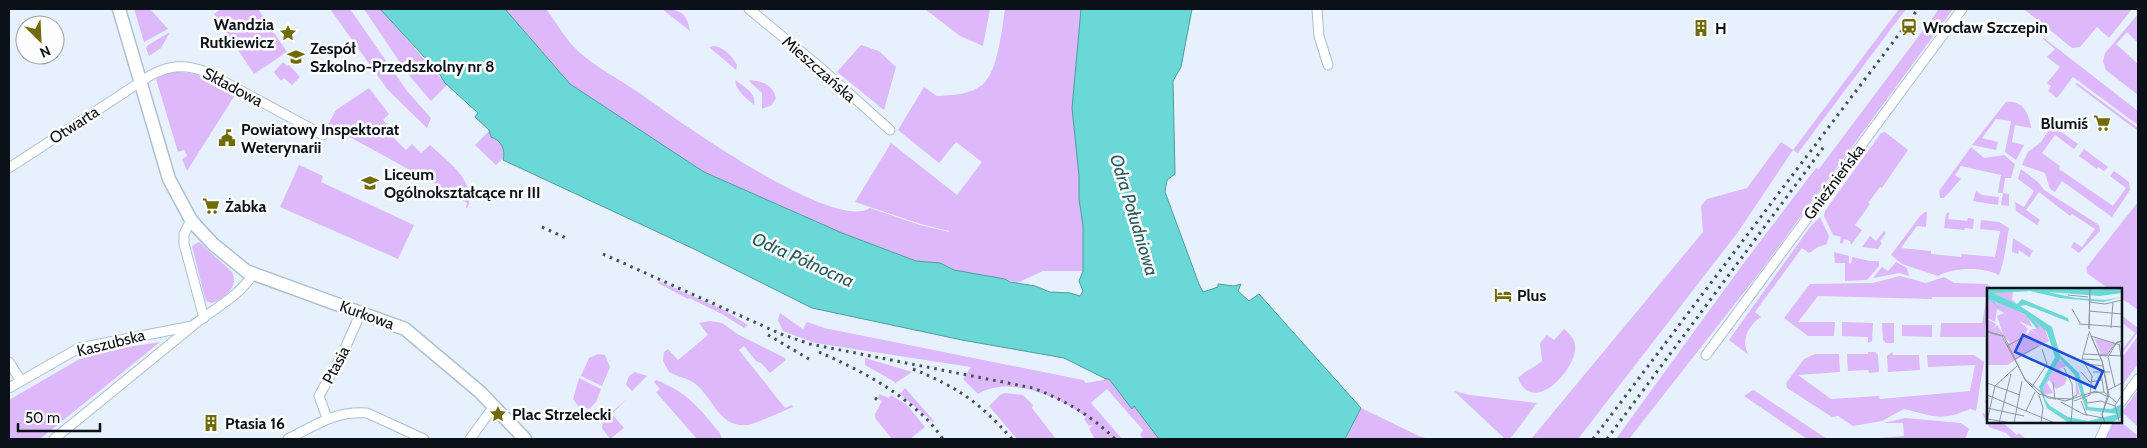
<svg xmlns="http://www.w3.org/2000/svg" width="2147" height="448" font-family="Cabin,sans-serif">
<rect width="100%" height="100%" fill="#e6f1fd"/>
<path fill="#ddb8fa" d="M 134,9 L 150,9 L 168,29 L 144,42 Z
M 221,9 L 258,9 L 287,52 L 254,74 L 214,14 Z
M 330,9 L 350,9 L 407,91 L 431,118 L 427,128 L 388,90 Z
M 364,9 L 380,9 L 447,85 L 431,101 L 407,73 Z
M 505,9 L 546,9 C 556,22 566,40 578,51 C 595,67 619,79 638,92 C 673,117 833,233 870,208 L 920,225 L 949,232 L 949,231 L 921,224 L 855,202 L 891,143 L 957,195 L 982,162 L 956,142 L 939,163 L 898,130 L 924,87 L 937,96 C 952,95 970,95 982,85 C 998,73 1002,28 1005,9 L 1081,9 L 1072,108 L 1079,176 L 1079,199 L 1083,226 L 1083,271 L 1043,271 L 1017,283 L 1005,279 L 954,270 L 940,263 L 916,261 L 842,233 L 704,172 L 570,84 Z
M 662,9 C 680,9 687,13 690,31 Z
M 925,9 L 990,9 L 983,46 L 960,36 Z
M 1899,9 L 1906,9 L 1798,153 L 1793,150 L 1738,232 L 1578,439 L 1531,439 L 1703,232 L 1701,206 L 1707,199 L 1747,188 L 1781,142 L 1793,150 Z
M 1939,9 L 1953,9 L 1763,268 L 1629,439 L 1616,439 L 1743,264 L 1816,168 L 1819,169 Z
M 2024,9 L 2132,9 L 2109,38 L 2097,27 L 2080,47 L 2072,48 Z
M 2138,14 L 2138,43 L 2127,32 L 2116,44 L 2138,64 L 2138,95 L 2106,70 L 2103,61 L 2105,53 Z
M 170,32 L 161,48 L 149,56 L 146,48 L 148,45 Z
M 2044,38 L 2138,111 L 2138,125 L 2073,77 L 2057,98 L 2048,91 L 2051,86 L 2047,83 L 2060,67 L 2047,57 L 2055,49 L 2043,39 Z
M 861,45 L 879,51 L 896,67 L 884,110 L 837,72 Z
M 715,46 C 726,49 732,56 737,65 L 736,70 L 709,47 Z
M 283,62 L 287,66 L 289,65 L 300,77 L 292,85 L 284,78 L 281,81 L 274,72 Z
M 171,71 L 196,74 L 235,95 L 187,171 L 182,159 L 187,156 L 184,150 L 178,152 L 156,79 Z
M 735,80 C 744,87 757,93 754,105 C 746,98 736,91 735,80 Z
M 751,80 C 763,82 773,85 776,98 L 772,105 L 762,109 L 762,93 L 749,81 Z
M 2077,83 L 2138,128 L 2138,131 L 2075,84 Z
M 369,88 L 389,114 L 383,120 L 395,132 L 392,136 L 406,150 L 412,144 L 421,153 L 430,145 C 448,162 476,180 468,207 L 466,208 L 467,203 L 459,198 L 459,197 L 328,125 L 336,110 Z
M 2006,102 C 2023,100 2029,113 2031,128 L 2015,125 L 2012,142 L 2024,145 L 2016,160 L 2005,152 L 2011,121 L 1996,119 L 1982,138 L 1998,142 L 1996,150 L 1972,145 Z
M 2049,123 L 2078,144 L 2074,149 L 2055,135 L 2042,153 L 2060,166 L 2059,169 L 2113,206 L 2126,188 L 2110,176 L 2114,171 L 2129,182 L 2130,190 L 2112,217 L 2062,181 L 2055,192 L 2050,189 L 2045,173 L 2022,165 L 2031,145 L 2028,152 L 2041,142 L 2048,131 L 2046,128 Z
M 489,131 C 500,141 512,153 496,165 L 475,145 Z
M 1885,132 L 1908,150 L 1882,188 L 1880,187 L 1868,203 L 1870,204 L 1855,225 L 1862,230 L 1851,245 L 1850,241 L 1844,239 L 1843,244 L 1840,243 L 1841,237 L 1833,235 L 1824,216 L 1825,211 L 1881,133 Z
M 1971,147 L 1984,158 L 2004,155 L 2015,164 L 2011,178 L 2005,178 L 2003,193 L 2009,194 L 2009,206 L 2001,205 L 2003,193 L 1998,193 L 2001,175 L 1961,166 L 1955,175 L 1961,179 L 1944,198 L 1940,198 L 1939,191 Z
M 2084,149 L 2108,167 L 2104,171 L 2098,167 L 2097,169 L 2079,156 Z
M 299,165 L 323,176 L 321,182 L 414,225 L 398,259 L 280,207 Z
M 2021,169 L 2038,182 L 2044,190 L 2099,225 L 2100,231 L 2079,253 L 2071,247 L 2074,242 L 2082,247 L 2095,229 L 2072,214 L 2070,216 L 2039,192 L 2026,210 L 2040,220 L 2037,225 L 2016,211 L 2015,202 L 2024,207 L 2034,191 L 2018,179 Z
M 1976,191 L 1982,195 L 1999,197 L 1998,205 L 1973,201 Z
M 2138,202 L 2138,310 L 2121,298 L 2121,289 L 2109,289 L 2088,274 L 2086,268 Z
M 1925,212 L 1927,212 L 1926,227 L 1917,226 L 1901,248 L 1931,251 L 1931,254 L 1961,257 L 1962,254 L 1995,257 L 2000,231 L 1980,229 L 1981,220 L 1999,222 L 2009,228 C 2006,243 2005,260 1999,275 C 1981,267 1955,267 1938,276 L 1902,264 L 1891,255 L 1920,216 Z
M 1949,212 L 1948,219 L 1967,221 L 1968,218 L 1974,219 L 1973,229 L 1965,228 L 1964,230 L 1944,228 L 1946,214 Z
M 1820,217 L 1829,236 L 1827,244 L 1818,247 L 1809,253 L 1802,248 L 1755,312 L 1761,317 C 1748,326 1740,341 1749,355 L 1729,340 L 1810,227 Z
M 1884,231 L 1886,233 L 1880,241 L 1882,243 L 1878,249 L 1862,247 L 1870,236 L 1876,241 Z
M 2013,238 L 2033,251 L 2029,257 L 2019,250 L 2018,254 L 2012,252 Z
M 199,242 L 231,271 C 241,285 224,299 212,303 L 206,301 L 205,298 L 192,246 Z
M 1834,252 L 1849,256 L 1849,263 L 1851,264 L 1852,257 L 1870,261 L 1879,261 L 1879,266 L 1867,280 L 1845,281 L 1845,263 L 1835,263 Z
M 1896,262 L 1907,268 L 1909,276 L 1900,273 L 1873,278 L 1882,267 L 1888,271 Z
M 1900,276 L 1926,283 L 1944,277 L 1954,283 L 1987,284 L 1992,289 L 1988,289 L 1988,314 L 1985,327 L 1985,337 L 1940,337 L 1941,323 L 1982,323 L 1987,297 L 1932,297 L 1932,299 L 1818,296 L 1798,322 L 1835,322 L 1834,336 L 1808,336 L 1784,318 L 1810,284 L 1873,283 Z
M 659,281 L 722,309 L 748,325 L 744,328 L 722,314 L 689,298 L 688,299 L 658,283 Z
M 780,313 L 803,329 L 807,322 L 824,328 L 1083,380 L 1086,383 L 1109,379 L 1132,408 L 1134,405 L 1159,439 L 1144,439 L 1140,435 L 1143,430 L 1107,389 L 1091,403 L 1122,439 L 1095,439 L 1089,429 L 1093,425 L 1089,426 L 1084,419 L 1086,417 C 1058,396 1010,375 978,394 L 963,379 L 971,367 L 815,343 L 783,331 L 778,320 Z
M 2121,315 L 2138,328 L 2138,332 L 2121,355 L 2121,351 L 2135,333 L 2121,322 Z
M 710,321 L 722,323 L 739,335 L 785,358 L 786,360 L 770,373 L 761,363 L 756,361 L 744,346 L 739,350 L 785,408 L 792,405 L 793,407 C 782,411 755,425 746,425 C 719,428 712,395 694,383 C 687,378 676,376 669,372 L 663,361 L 664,352 L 668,349 L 678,360 L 708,335 L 699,323 Z
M 1842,322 L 1873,323 L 1872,341 L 1868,343 L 1868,337 L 1842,336 Z
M 1882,323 L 1894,323 L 1894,343 L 1886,343 L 1883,340 Z
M 1902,325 L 1932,325 L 1932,337 L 1902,336 Z
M 1564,329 C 1569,333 1574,338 1575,345 C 1579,367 1533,418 1518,378 C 1525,371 1534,368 1542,361 L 1540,343 L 1547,335 L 1554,340 Z
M 2138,336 L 2138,364 L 2121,387 L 2121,359 Z
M 160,342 L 40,439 L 9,439 L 9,400 L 90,353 Z
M 1868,352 L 1875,352 L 1878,355 L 1879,372 L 1869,373 L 1868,370 L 1848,371 L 1847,354 L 1868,354 Z
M 1892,352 L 1893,355 L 1919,355 L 1920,370 L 1888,372 L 1887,356 Z
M 598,354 L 605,355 L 610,367 L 602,386 L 581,376 L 589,358 Z
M 1815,354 L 1839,354 L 1840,372 L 1798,375 L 1831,399 L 1879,396 L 1880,399 L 1970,391 L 1975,365 L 1928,367 L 1927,355 L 1974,355 L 1984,362 L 1976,411 L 1970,409 C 1939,422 1935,416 1904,409 L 1882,421 L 1853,426 L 1838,416 L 1832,417 L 1787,388 L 1786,383 L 1804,359 Z
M 865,358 L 912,372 L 894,384 L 895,382 L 865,365 Z
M 635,372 L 647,376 L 632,391 L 626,385 L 629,376 Z
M 579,378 L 601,389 L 596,402 L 589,409 L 579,407 L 573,399 Z
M 656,380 C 690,394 698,407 720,433 L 722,439 L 697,439 L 656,392 L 660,389 L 654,382 Z
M 905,388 L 934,421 L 933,422 L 900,394 Z
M 1753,390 L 1755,391 L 1827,439 L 1807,439 L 1744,396 Z
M 2138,390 L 2138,427 L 2122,412 Z
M 1454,391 L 1470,395 L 1537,403 L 1510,439 L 1505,439 Z
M 1988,392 L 1988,422 L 2002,422 L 2017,435 L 2019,433 L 2026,439 L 2012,439 L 2006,433 L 1989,427 L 1982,413 L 1985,414 L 1987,404 L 1985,403 L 1985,400 L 1987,399 Z
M 1005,393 L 1023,395 L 1033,405 L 1032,408 L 1056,439 L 1017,439 L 989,406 L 1000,395 Z
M 879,394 L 889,398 L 891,395 L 907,405 L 925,427 L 910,439 L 892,439 L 875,418 L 875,414 L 882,401 L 878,399 Z
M 627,399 L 612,414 L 624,428 L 610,439 L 602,428 L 603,420 Z
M 1361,408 L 1419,436 L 1429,439 L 1346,439 Z
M 1905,418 L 1961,423 L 1969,429 L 1965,439 L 1866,439 L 1904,436 L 1903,423 L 1884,423 Z
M 2114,422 L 2121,422 L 2138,436 L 2138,439 L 2105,439 Z"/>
<path fill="#6ad8d6" stroke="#4e9c9d" d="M 380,9 L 505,9 L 570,84 L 704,172 L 842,233 L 916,261 L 940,263 L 954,270 L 1005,279 L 1010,282 L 1035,286 L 1050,292 L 1070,293 L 1080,296 L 1083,291 L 1079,281 L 1083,271 L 1083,226 L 1079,199 L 1079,176 L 1072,108 L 1081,9 L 1192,9 L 1181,67 L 1173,81 L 1175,174 L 1167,180 L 1165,192 L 1199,284 L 1203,292 L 1218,287 L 1218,284 L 1234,286 L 1241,284 L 1238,291 L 1249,301 L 1259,294 L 1361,408 L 1345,439 L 1159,439 L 1134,406 L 1132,409 L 1109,379 L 1106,379 L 1064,358 L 962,340 L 812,308 L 694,249 L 503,160 C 506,150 501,140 491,137 L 489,130 L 475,117 L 478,113 L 445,83 L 438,72 Z"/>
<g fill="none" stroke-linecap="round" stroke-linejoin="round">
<g stroke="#adbfd3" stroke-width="11">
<path id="minor" d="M 749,9 L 822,69 L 890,130
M 1317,9 L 1319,36 L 1328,65
M 9,168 L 151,75 C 170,65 186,64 206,72 L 323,135
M 191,220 L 184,234 L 184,244 L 204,318
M 1706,355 L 1962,9
M 9,362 L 21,381
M 9,388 L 79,348 L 192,326
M 2121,402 L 2138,379
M 327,418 L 319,396 L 343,353 L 361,312
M 54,439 C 100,402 144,365 190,328 C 211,310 238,298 253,274
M 288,439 C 316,425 334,411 367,413 L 424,439
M 470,439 L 494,406
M 2100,439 L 2108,422"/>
</g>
<g stroke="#adbfd3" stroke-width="15">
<path id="secondary" d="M 119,9 L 169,179 L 191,220 L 197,227 L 213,244 L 246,271 L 405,329 L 480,392 L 525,439"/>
</g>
<use href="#minor" stroke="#fff" stroke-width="9"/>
<use href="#secondary" stroke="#fff" stroke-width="12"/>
<path stroke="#454d55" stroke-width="3" stroke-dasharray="2.5 5" stroke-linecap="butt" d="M 542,227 L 566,238
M 603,254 L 781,334 L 810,344 L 1033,388 C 1064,400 1091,415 1115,439
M 768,335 L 809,359
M 819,352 C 855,368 891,386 920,413 C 929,420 936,430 943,439
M 913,369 C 959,388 979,402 1012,439
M 875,398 L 879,401
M 1593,439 L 1918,9
M 1607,439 L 1826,144"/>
</g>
<defs>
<g id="station-bare" transform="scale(1.35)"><path d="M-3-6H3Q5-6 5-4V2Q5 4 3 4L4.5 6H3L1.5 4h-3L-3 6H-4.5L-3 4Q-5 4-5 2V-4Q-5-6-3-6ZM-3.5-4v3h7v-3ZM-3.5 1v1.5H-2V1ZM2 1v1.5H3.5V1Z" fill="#6f6b06" stroke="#fdfdfd" stroke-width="2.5" paint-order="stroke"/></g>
<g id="building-bare" transform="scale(1.35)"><path d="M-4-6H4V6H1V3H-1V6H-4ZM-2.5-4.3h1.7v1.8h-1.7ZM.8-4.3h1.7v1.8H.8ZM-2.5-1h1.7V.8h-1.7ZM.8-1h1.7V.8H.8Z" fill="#6f6b06" stroke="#fdfdfd" stroke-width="2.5" paint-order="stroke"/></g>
<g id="sight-bare" transform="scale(1.35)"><path d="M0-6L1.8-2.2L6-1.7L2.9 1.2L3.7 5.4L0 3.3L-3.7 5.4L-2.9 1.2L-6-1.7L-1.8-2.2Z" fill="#6f6b06" stroke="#fdfdfd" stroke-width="2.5" paint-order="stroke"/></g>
<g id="school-bare" transform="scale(1.35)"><path d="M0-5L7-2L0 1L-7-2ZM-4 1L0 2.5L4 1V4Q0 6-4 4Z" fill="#6f6b06" stroke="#fdfdfd" stroke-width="2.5" paint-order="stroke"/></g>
<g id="supermarket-bare" transform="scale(1.35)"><path d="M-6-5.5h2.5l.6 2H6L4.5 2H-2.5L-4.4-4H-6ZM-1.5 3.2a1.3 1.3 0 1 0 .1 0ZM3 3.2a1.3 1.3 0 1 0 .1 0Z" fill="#6f6b06" stroke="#fdfdfd" stroke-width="2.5" paint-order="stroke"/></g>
<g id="civic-bare" transform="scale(1.35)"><path d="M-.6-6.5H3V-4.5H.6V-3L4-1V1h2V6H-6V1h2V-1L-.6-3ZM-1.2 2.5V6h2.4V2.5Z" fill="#6f6b06" stroke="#fdfdfd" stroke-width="2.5" paint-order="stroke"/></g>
<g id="hotel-bare" transform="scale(1.35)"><path d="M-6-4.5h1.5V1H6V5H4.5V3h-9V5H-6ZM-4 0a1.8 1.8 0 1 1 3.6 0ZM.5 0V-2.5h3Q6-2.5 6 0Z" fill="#6f6b06" stroke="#fdfdfd" stroke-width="2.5" paint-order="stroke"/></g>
</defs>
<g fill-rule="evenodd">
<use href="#station-bare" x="1909" y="27"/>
<use href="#building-bare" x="1701" y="28"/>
<use href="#sight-bare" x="288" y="33"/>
<use href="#school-bare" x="296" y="57"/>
<use href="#supermarket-bare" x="2102" y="123"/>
<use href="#civic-bare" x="227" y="138"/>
<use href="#school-bare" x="370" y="183"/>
<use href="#supermarket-bare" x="211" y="206"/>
<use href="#hotel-bare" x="1503" y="295"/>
<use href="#sight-bare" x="498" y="414"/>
<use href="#building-bare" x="211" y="423"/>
</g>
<g text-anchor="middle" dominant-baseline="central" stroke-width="5" stroke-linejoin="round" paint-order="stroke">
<g font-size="16" font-weight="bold" fill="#0b1118" stroke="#fdfdfd" text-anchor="start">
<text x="274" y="24" text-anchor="end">Wandzia<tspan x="274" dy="18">Rutkiewicz</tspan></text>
<text x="1923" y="27">Wrocław Szczepin</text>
<text x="1715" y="28">H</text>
<text x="310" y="48">Zespół<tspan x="310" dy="18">Szkolno-Przedszkolny nr 8</tspan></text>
<text x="2088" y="123" text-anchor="end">Blumiś</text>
<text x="241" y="129">Powiatowy Inspektorat<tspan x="241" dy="18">Weterynarii</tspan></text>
<text x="384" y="174">Liceum<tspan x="384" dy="18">Ogólnokształcące nr III</tspan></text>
<text x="225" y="206">Żabka</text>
<text x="1517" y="295">Plus</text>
<text x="512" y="414">Plac Strzelecki</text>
<text x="225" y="423">Ptasia 16</text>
</g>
<g font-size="16" fill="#0b1118" stroke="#fdfdfd">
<text transform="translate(819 69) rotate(41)">Mieszczańska</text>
<text transform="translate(233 87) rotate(28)">Składowa</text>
<text transform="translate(74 125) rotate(-33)">Otwarta</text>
<text transform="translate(1834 182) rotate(-53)">Gnieźnieńska</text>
<text transform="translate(367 315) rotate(20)">Kurkowa</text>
<text transform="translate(111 343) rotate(-14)">Kaszubska</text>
<text transform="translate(336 365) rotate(-62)">Ptasia</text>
</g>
<g font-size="18" font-style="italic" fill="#2b5b5b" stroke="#fdfdfd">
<text transform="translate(1134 215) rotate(73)">Odra Południowa</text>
<text transform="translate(803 260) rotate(24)">Odra Północna</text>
</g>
</g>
<g transform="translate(1987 288)">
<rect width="135" height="135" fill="#e6f1fd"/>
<path d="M 20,3 L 42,3 L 26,4 L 25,11 L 22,9 L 30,16 L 6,5 ZM 0,10 L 40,27 L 45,39 L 32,33 L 41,41 L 37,49 L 38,50 L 44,42 L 52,48 L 44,41 L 50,41 L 43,28 L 57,39 L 62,53 L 20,77 L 0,77 L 0,45 L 11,45 L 20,56 L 23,54 L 12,45 L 0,44 L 0,31 L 9,36 L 6,41 L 10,37 L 16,46 L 10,28 L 17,25 L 10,21 L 8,34 L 0,30 ZM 107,50 L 128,55 L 119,67 L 115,68 ZM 72,72 L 78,75 L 88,87 L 93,106 L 89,107 L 88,88 L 80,78 L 72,81 L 80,91 L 77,97 L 69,101 L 62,92 L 60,95 L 66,105 L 57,107 L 56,99 Z" fill="#ddb8fa"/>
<path d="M 0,0 L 135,0 L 135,5 L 113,8 L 61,4 L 89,10 L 118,12 L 135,9 L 117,14 L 73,10 L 43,3 L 6,5 L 30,16 L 35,11 L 81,30 L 82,34 L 39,17 L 33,18 L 65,39 L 73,67 L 92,85 L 101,119 L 124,121 L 135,116 L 135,129 L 124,135 L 82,135 L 60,120 L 52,99 L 68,69 L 60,44 L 43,28 L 52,39 L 50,41 L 38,26 L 4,12 L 4,13 L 7,14 L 9,17 L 18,22 L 19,23 L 11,19 L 0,10 ZM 73,71 L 88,87 L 99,122 L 131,126 L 101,133 L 81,129 L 63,118 L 58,111 L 56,99 Z" fill="#6ad8d6" fill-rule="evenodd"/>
<path fill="none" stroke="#8e97a1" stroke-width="1" d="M 81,7 L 101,9M 102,14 L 118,16 L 135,12M 85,21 L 93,35M 102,23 L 135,26M 92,36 L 135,39M 124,40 L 126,14M 102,41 L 103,0M 102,41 L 103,0M 0,43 L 17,48 L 38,92 L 52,106 L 78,113 L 109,103 L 121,109M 102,43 L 115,73 L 121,106 L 115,127 L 118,135M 0,44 L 15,48 L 38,91 L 61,110 L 86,111 L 85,96 L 77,80M 104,48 L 115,73 L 122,107 L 115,126 L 118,135M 104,48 L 133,57M 132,56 L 135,74M 20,58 L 38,48M 97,66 L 135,68M 112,67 L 119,68 L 128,56 L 135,53M 121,69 L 128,99M 121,69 L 130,54 L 135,53M 28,71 L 51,58M 95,71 L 113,72M 100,76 L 116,78M 94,84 L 103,94 L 115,92M 106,84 L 123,84M 114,85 L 117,104M 66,94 L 68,112M 0,95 L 33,107M 45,99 L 60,76 L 55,61M 121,102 L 135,95M 103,105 L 117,104 L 129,114M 0,107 L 68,135M 52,107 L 56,120 L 54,135M 99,111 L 100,115 L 114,113 L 128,118M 87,113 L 103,107 L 105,88 L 95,71 L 102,45M 94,113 L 100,128M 74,114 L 96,126 L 116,130M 0,120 L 37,128M 39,123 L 48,104M 0,131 L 25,135M 0,133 L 8,98 L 31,77M 132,133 L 128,117 L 135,107M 12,135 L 24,86M 27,135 L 35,93M 84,135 L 86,109 L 90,107"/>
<path fill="#1d4ed8" fill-opacity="0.15" stroke="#1d4ed8" stroke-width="2.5" d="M 36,47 L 116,83 L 108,100 L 28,64 Z"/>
<rect width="135" height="135" fill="none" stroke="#0b1118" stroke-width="2.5"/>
</g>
<rect width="2147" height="448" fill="none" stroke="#0b1118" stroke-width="20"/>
<g transform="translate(40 40) rotate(156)"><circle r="24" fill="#fdfdfd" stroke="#9c9fa1"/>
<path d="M0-4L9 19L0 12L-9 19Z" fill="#6f6b06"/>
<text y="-8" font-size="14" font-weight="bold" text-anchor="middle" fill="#0b1118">N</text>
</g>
<path d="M18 423v8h82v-8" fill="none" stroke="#0b1118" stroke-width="2.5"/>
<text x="25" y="423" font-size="15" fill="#0b1118" stroke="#fdfdfd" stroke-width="4" paint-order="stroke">50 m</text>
</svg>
